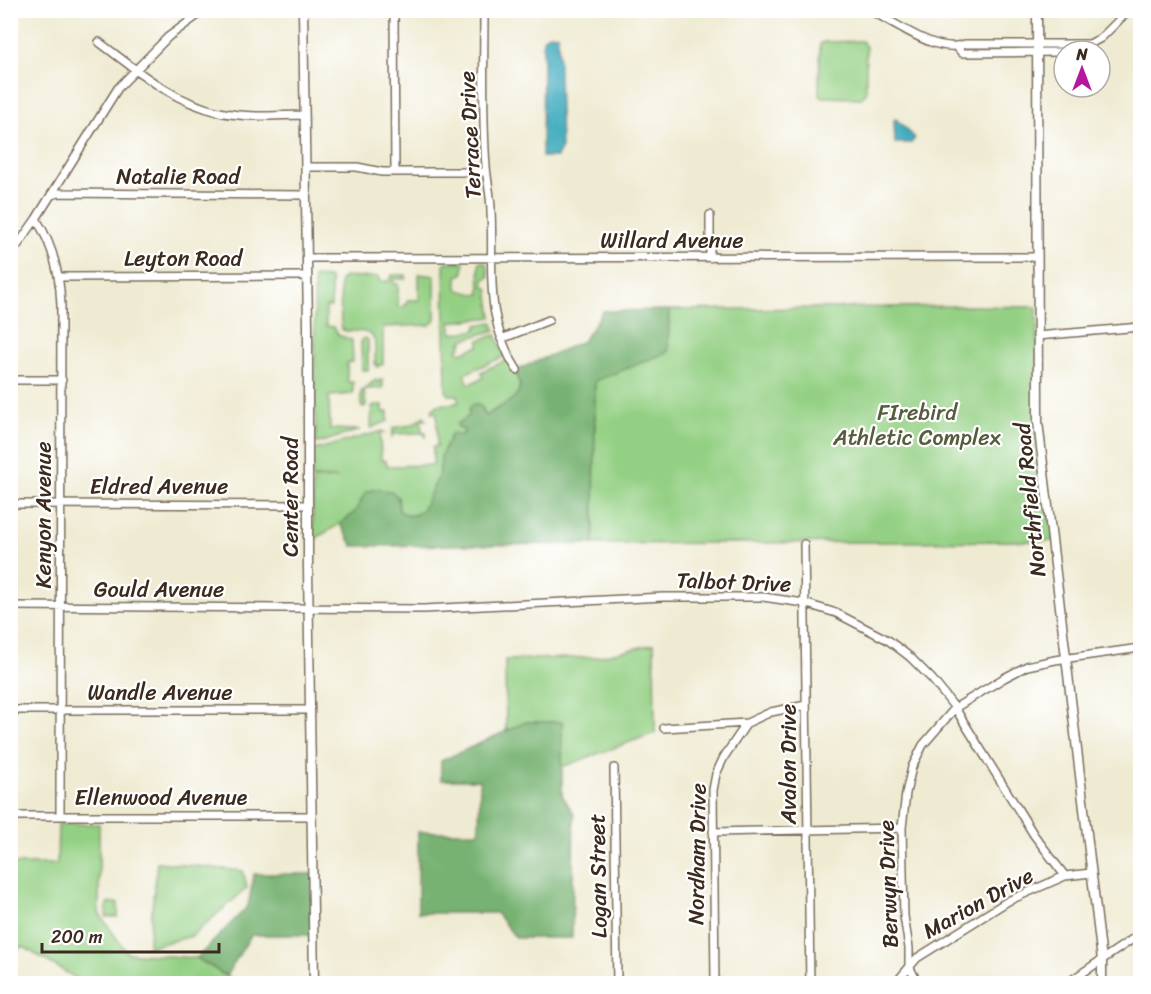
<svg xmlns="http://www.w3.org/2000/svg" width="1151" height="994" font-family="Sriracha,sans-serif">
<rect width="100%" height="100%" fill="#fff"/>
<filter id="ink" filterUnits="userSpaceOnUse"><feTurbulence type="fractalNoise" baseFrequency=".0167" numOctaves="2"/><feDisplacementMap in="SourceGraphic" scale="12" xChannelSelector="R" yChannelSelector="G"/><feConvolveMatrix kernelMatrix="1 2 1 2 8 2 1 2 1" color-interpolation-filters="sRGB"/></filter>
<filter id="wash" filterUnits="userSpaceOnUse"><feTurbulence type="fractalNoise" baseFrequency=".008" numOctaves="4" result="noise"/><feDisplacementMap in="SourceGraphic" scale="24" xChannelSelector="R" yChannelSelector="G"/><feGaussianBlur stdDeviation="1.35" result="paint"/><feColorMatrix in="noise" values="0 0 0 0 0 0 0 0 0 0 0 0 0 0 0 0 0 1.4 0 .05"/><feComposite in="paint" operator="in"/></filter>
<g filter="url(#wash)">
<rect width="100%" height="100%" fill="#efebd3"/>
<path fill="#94d084" stroke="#687d51" stroke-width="1.5" d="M 862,41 L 866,47 L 866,94 L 861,98 L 821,97 L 819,93 L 820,44 L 824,42 Z
M 446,262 L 464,262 L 463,274 L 457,276 L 457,289 C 460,291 478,295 480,294 L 479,262 L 484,262 L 487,265 L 489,277 L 484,279 L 484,287 L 488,288 L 492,317 L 450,322 L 452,334 L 476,330 L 477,325 L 492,322 L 495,330 L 462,340 L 463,342 L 460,343 L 461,347 L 457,349 L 458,351 L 461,353 L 479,346 L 479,340 L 496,335 L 505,356 L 464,374 L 469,384 L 483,378 L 481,372 L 507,360 C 519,379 529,391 504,405 C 498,408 492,410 487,416 L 485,415 L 483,408 L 461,421 L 464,433 L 444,450 L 441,456 L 440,473 L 423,509 L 417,514 L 409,516 L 399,511 L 398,497 L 354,513 L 340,524 L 313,540 L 313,479 L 338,478 L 312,478 L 312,455 L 314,450 L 382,431 L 385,433 L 380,434 L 381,460 L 386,461 L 387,466 L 433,465 L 433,447 L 437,446 L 437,413 L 432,412 L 433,409 L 438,405 L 458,403 L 458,395 L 449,395 L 446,391 L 444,266 Z
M 419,274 L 435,276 L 435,320 L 430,325 L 383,327 L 383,364 L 377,367 L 377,364 L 375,364 C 375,344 380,331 355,331 C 349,331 346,332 341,329 L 340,280 L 345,277 L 379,277 L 379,281 L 389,281 L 392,275 L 406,275 L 406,279 L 393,279 L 394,284 L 398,284 L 398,307 L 403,308 L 404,305 L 407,305 L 407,300 L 419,300 Z
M 314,277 L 328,278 L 331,280 L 331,307 L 326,307 L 326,326 L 334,327 L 338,335 L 352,340 L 353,362 L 347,363 L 347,380 L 348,382 L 353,382 L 353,394 L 329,396 L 330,429 L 360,430 L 319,443 L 316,443 Z
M 965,306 L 1037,307 L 1038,422 L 1053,541 L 594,544 L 595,381 L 668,352 L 669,310 Z
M 364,338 L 368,340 L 368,370 L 362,370 L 361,340 Z
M 375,380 L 379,382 L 380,380 L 383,380 L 383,388 L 366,389 L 364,391 L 366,405 L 363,408 L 361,405 L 361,392 Z
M 374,405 L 383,405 L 383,412 L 388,412 L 388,421 L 371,428 L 372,407 Z
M 424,416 L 426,420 L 421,420 L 422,432 L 426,432 L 426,438 L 425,434 L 422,433 L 393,434 L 392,438 L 393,428 L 412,425 Z
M 654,644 L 655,733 L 562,767 L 562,722 L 526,722 L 506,731 L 505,660 L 596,657 Z
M 58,824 L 99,824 L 99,913 L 127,953 L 197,958 L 231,979 L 274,983 L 84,983 L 22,946 L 11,956 L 11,864 L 57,864 Z
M 157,862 L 243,871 L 247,888 L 192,936 L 148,947 Z
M 107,903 L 118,903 L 118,917 L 106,917 Z"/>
<path fill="#77b272" stroke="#596e48" stroke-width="1.5" d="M 669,310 L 668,352 L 595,381 L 594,544 L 353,546 L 340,524 L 354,513 L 366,492 L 379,488 L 381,490 L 391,491 L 398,497 L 399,511 L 409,516 L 417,514 L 423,509 L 440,473 L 441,456 L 452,433 L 459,436 L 464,433 L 464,430 L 458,427 L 457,424 L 469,416 L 469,409 L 472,405 L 480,405 L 485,415 L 487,416 C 496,406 520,402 520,385 C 520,380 517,376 517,370 L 583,341 L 603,311 Z
M 526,722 L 562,722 L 562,795 L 574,814 L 572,938 L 516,938 L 496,913 L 418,913 L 418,832 L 479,832 L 480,780 L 441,780 L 441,761 Z
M 254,874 L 312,874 L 314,935 L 251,935 L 226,976 L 197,958 L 248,906 Z"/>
<path fill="#3eaabd" stroke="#3c6a6e" stroke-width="1.5" d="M 549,34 L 558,35 L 561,149 L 557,157 L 542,157 L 543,39 Z
M 896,119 L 915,138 L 911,143 L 895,143 L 894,120 Z"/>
</g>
<g filter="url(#ink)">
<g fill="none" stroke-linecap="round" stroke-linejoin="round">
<g stroke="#7a6e5d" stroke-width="10">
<path id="minor" d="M 394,10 L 395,172
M 484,10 C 484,62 482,115 486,166 C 487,181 491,196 491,211 C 494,270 483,317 517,370
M 868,10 C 896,21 934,55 965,44 L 1090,44
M 99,42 C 136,70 173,102 219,112 C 247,118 275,116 303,115
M 957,47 L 962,53 L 1064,52
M 1076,51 L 1101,38 L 1129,10
M 306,167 L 357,167 L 382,172 L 486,172
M 51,195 L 59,193 L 305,195
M 36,219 C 53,245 60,274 61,305 L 60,816
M 10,256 L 36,219 L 118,88 L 168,37 L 205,10
M 307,258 L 1037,257
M 710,258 L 710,215
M 58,277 L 307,276
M 1037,336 L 1140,327
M 501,339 L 549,320
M 10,380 L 62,380
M 10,504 L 307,505
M 804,544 L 810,984
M 10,606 L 424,609 L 663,597 L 763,597 L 804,603 L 836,613 L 888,640 L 910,657 L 932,679 L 955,708 L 1034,835 L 1065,876
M 10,710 L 310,710
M 664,728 L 747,723
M 614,768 L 617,984
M 10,816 L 311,816
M 713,832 L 902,828
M 498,984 L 715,982
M 715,984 L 713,790 L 716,774 L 724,757 L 747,723 L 771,712 L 806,705
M 895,984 L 917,958 L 1008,901 L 1065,876 L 1091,873
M 918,984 L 909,966 L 909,948 L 904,916 L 902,828 L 906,793 L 912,767 L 923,745 L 955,708 L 1004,678 L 1027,666 L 1055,660 L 1140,648
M 1066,984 L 1140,934"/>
</g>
<g stroke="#7a6e5d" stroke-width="11">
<path id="major" d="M 303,10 L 308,326 L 308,568 L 314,984
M 1037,10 L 1038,422 L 1102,960 L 1102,984"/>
</g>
<use href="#minor" stroke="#fff" stroke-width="7"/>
<use href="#major" stroke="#fff" stroke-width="8"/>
</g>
</g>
<g text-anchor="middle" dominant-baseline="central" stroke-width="4.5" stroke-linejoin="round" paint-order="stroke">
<g font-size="22" fill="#3b2a1e" stroke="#fff">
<text transform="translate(470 135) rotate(-93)">Terrace Drive</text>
<text x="178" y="176">Natalie Road</text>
<text x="672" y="240">Willard Avenue</text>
<text x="183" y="258">Leyton Road</text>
<text x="159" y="486">Eldred Avenue</text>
<text transform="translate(290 497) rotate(-90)">Center Road</text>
<text transform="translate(1030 500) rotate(-96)">Northfield Road</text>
<text transform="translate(43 515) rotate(-90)">Kenyon Avenue</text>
<text transform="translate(734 582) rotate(2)">Talbot Drive</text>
<text x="159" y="589">Gould Avenue</text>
<text x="160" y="692">Wandle Avenue</text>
<text transform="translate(788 764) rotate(-90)">Avalon Drive</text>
<text x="161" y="797">Ellenwood Avenue</text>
<text transform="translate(697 854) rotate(-89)">Nordham Drive</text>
<text transform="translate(598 876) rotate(-91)">Logan Street</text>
<text transform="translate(888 884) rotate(-92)">Berwyn Drive</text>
<text transform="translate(978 903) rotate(-29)">Marion Drive</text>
</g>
<g font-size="22" fill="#565c3d" stroke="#fff">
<text x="917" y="412">FIrebird<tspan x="917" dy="25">Athletic Complex</tspan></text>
</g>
</g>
<rect width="1151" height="994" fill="none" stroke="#fff" stroke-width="36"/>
<g transform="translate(1082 69)"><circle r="28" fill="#ffffff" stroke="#b1aaa5" stroke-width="1.5"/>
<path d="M0-4.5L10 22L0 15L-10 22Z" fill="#b5179e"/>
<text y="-9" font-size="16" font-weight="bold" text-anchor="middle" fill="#3b2a1e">N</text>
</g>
<path d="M42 943v9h177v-9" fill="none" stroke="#3b2a1e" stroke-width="3"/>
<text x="51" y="943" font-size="18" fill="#3b2a1e" stroke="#ffffff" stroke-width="4.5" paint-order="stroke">200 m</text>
</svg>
